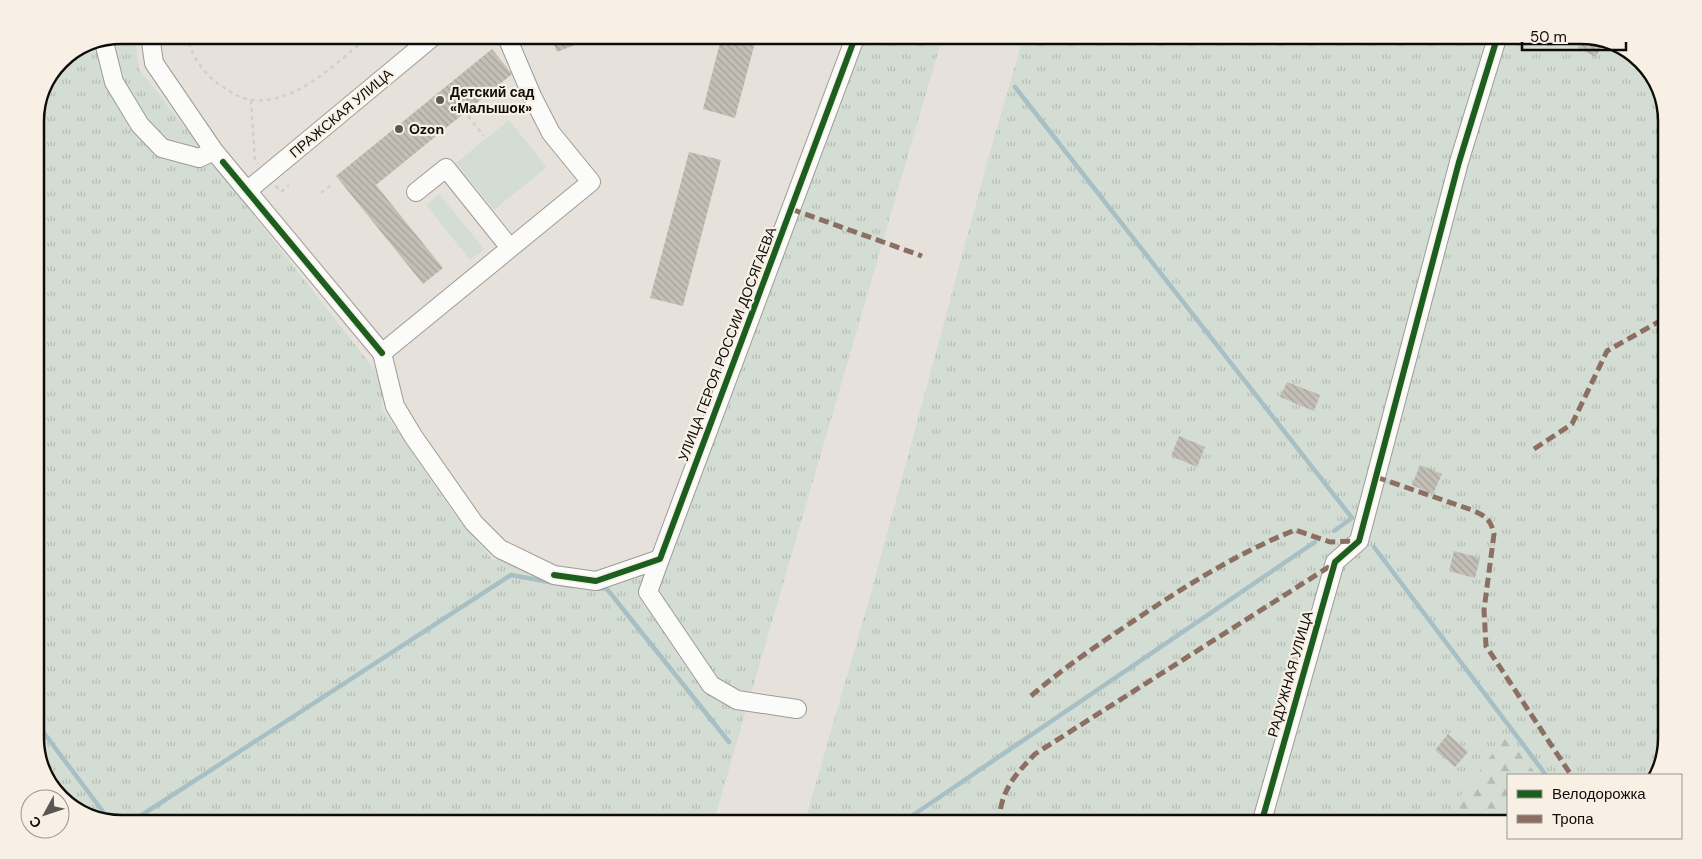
<svg xmlns="http://www.w3.org/2000/svg" width="1702" height="859" font-family="'DM Sans',sans-serif">
<defs>
<pattern id="grass-tufts" width="24" height="20" patternUnits="userSpaceOnUse" patternTransform="scale(1.25)"><rect width="24" height="20" fill="#d4ddd3"/><path d="M3 7l-1-3M5 7V3M7 7l1-3M15 17l-1-3M17 17v-4M19 17l1-3" fill="none" stroke="#b5bcb4"/></pattern>
<pattern id="forest-firs" width="22" height="20" patternUnits="userSpaceOnUse" patternTransform="scale(1.25)"><rect width="22" height="20" fill="#d4ddd3"/><path d="M5 1l3.5 6h-7zM16 11l3.5 6h-7z" fill="#b5bcb4"/></pattern>
<pattern id="building-back-hatch" width="6" height="6" patternUnits="userSpaceOnUse" patternTransform="scale(1.25)"><rect width="6" height="6" fill="#c3beb6"/><path d="M-1 5l2 2M0 0l6 6M5-1l2 2" fill="none" stroke="#a6a29b"/></pattern>
</defs>
<rect width="100%" height="100%" fill="#e6e2db"/>
<path fill="url(#grass-tufts)" d="M 121,35 L 135,35 L 139,69 L 385,383 L 381,407 L 452,511 L 494,561 L 510,548 L 558,572 L 607,572 L 634,563 L 658,547 L 852,35 L 943,35 L 713,824 L 121,824 L 83,815 L 50,786 L 35,744 L 35,116 L 60,60 L 88,41 Z
M 1024,35 L 1581,35 L 1619,44 L 1652,73 L 1667,116 L 1667,738 L 1658,775 L 1508,775 L 1508,824 L 804,824 L 869,600 L 990,152 Z"/>
<path fill="url(#forest-firs)" d="M 1506,736 L 1537,775 L 1508,775 L 1508,824 L 1459,824 L 1458,799 Z"/>
<path fill="#d4ddd3" d="M 509,120 L 547,167 L 494,210 L 456,163 Z
M 439,194 L 484,249 L 470,260 L 426,205 Z"/>
<g fill="none" stroke-linecap="round" stroke-linejoin="round">
<path stroke="#a8bfc5" stroke-width="4.5" d="M 1015,87 L 1352,518 L 1334,531
M 1374,547 L 1546,775
M 597,588 L 607,589 L 729,742
M 35,721 L 110,821
M 128,824 L 511,575 L 572,586
M 900,824 L 1315,542"/>
</g>
<path fill="url(#building-back-hatch)" d="M 550,35 L 600,35 L 557,52 Z
M 722,35 L 757,35 L 735,118 L 703,109 Z
M 1584,36 L 1604,40 L 1596,57 L 1578,48 Z
M 492,49 L 512,74 L 376,185 L 443,268 L 423,284 L 336,176 Z
M 689,152 L 721,160 L 683,306 L 650,298 Z
M 1287,382 L 1320,395 L 1314,411 L 1280,397 Z
M 1179,436 L 1205,447 L 1197,467 L 1171,456 Z
M 1420,465 L 1442,474 L 1433,494 L 1412,485 Z
M 1454,551 L 1480,558 L 1475,578 L 1449,571 Z
M 1448,734 L 1468,752 L 1455,767 L 1435,750 Z"/>
<g fill="none" stroke-linecap="round" stroke-linejoin="round">
<g stroke="#9e9b96" stroke-width="20">
<path id="minor" d="M 150,35 L 154,63 L 214,151 L 382,353 L 395,406 L 413,436 L 474,523 L 500,549 L 554,575 L 596,581 L 660,559 L 856,35
M 103,38 L 114,82 L 140,125 L 162,148 L 199,158 L 214,151
M 247,191 L 435,35
M 416,192 L 446,168 L 510,248
M 382,353 L 591,182 L 551,133 L 532,96 L 506,35
M 660,559 L 648,592 L 711,685 L 737,700 L 797,709
M 1261,824 L 1335,562 L 1359,541 L 1459,162 L 1498,35"/>
</g>
<path stroke="#d1d0ce" stroke-width="2.5" stroke-dasharray="4 4" stroke-linecap="butt" d="M 187,35 C 190,55 205,76 223,87 C 230,91 236,96 243,98 C 289,112 339,61 370,35
M 251,100 L 255,161 L 258,164
M 468,116 L 484,136
M 276,186 L 281,192 L 289,185
M 321,193 L 332,184"/>
<use href="#minor" stroke="#fbfbfa" stroke-width="18"/>
<path stroke="#8d6e63" stroke-width="5" stroke-dasharray="10 5" stroke-linecap="butt" d="M 791,209 L 922,256
M 1534,449 L 1572,424 L 1607,351 L 1667,317
M 1376,477 L 1472,510 C 1486,516 1491,520 1494,534 L 1484,610 L 1486,646 L 1571,775
M 1031,696 C 1061,670 1093,648 1126,626 C 1179,590 1235,554 1295,530 L 1330,542 L 1357,541
M 999,824 C 1000,791 1014,776 1035,754 L 1335,563"/>
<g stroke="#f8f0e5" stroke-width="9">
<path id="cycleway" d="M 223,162 L 382,353
M 554,575 L 596,581 L 660,559 L 856,35
M 1261,824 L 1335,562 L 1359,541 L 1459,162 L 1498,35"/>
</g>
<use href="#cycleway" stroke="#1b5e20" stroke-width="6"/>
</g>
<g fill="#5a5752" stroke="#f8f0e5" stroke-width="2">
<circle cx="440" cy="100" r="5"/>
<circle cx="399" cy="129" r="5"/>
</g>
<g text-anchor="middle" dominant-baseline="central" stroke-width="4.5" stroke-linejoin="round" paint-order="stroke">
<g font-size="14" font-weight="bold" fill="#0e0c08" stroke="#f8f0e5" text-anchor="start">
<text x="450" y="92">Детский сад<tspan x="450" dy="16">«Малышок»</tspan></text>
<text x="409" y="129">Ozon</text>
</g>
<g font-size="14" fill="#0e0c08" stroke="#f8f0e5">
<text transform="translate(341 113) rotate(-40)">ПРАЖСКАЯ УЛИЦА</text>
<text transform="translate(727 344) rotate(-69)">УЛИЦА ГЕРОЯ РОССИИ ДОСЯГАЕВА</text>
<text transform="translate(1290 674) rotate(-74)">РАДУЖНАЯ УЛИЦА</text>
</g>
</g>
<path d="M0 0H1702V859H0ZM121 44H1581A77 77 0 0 1 1658 121V738A77 77 0 0 1 1581 815H121A77 77 0 0 1 44 738V121A77 77 0 0 1 121 44Z" fill="#f8f0e5" fill-rule="evenodd"/>
<path fill="none" stroke="#0e0c08" stroke-width="2.5" d="M121 44H1581A77 77 0 0 1 1658 121V738A77 77 0 0 1 1581 815H121A77 77 0 0 1 44 738V121A77 77 0 0 1 121 44Z"/>
<rect x="1507" y="774" width="175" height="65" fill="#f8f0e5" stroke="#9a958d"/>
<rect x="1517" y="790" width="25" height="8" fill="#1b5e20" stroke="#9a958d"/>
<text x="1552" y="799" font-size="15" fill="#0e0c08">Велодорожка</text>
<rect x="1517" y="815" width="25" height="8" fill="#8d6e63" stroke="#9a958d"/>
<text x="1552" y="824" font-size="15" fill="#0e0c08">Тропа</text>
<g transform="translate(45 814) rotate(230)"><circle r="24" fill="#f8f0e5" stroke="#9a958d"/>
<path d="M0-4L9 19L0 12L-9 19Z" fill="#5a5752"/>
<text y="-8" font-size="14" font-weight="bold" text-anchor="middle" fill="#0e0c08">С</text>
</g>
<path d="M1522 42v8h104v-8" fill="none" stroke="#0e0c08" stroke-width="2.5"/>
<text x="1530" y="42" font-size="15" fill="#0e0c08" stroke="#f8f0e5" stroke-width="4" paint-order="stroke">50 m</text>
</svg>
